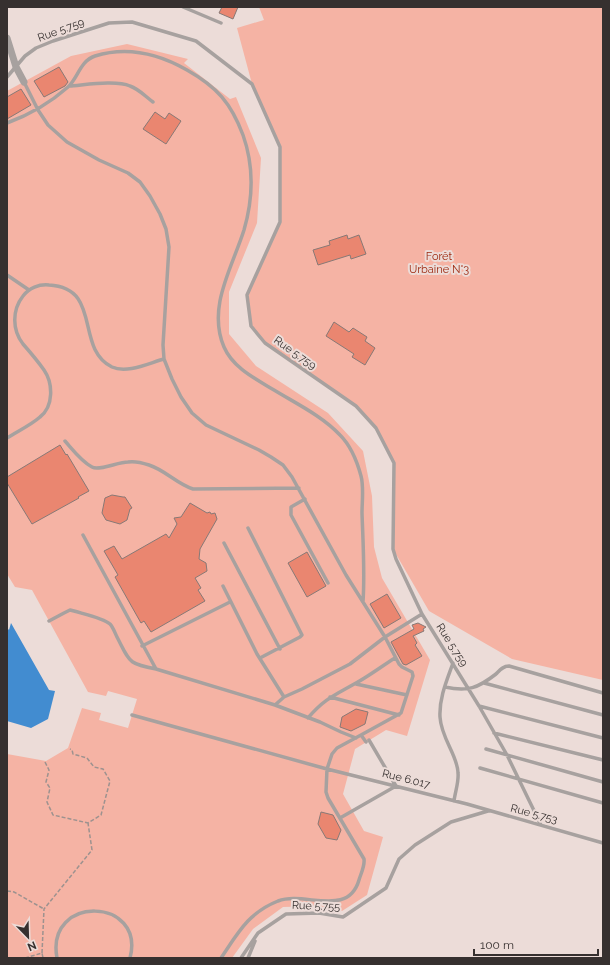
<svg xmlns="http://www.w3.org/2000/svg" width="610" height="965" font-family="Raleway,sans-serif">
<rect width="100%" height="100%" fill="#ecdcd8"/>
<path fill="#f5b3a4" d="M 259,7 L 603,7 L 603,680 L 512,659 L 429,611 L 393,549 L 394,463 L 376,428 L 356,406 L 265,343 L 251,326 L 247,295 L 280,222 L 280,147 L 252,84 L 237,28 L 264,20 Z
M 127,44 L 188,59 L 184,63 L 230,99 L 236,97 L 261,158 L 257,223 L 229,292 L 229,334 L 256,366 L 328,413 L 363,451 L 372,496 L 374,547 L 382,578 L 430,660 L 407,736 L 386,730 L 355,749 L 343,794 L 364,831 L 383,837 L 367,895 L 342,911 L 319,906 L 283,907 L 253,929 L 232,958 L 7,958 L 7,754 L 46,761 L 68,748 L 82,708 L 101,713 L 99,720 L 128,728 L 137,699 L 108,691 L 106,696 L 88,692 L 32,590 L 15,587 L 7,574 L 7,91 L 71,56 Z"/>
<path fill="#428cd0" d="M 11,623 L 49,690 L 55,691 L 48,719 L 31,728 L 7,721 L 7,628 L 9,630 Z"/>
<path fill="#ea8670" stroke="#877976" d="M 222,7 L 238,7 L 233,19 L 219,13 Z
M 59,67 L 68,82 L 65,86 L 44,97 L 34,81 Z
M 21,89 L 31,105 L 7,119 L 7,97 Z
M 155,112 L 165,119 L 169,113 L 181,121 L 166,144 L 143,129 Z
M 347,235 L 348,239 L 359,235 L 366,254 L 351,259 L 350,255 L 318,265 L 313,250 L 330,245 L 329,241 Z
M 334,322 L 349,332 L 353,328 L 367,337 L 365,341 L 375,348 L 365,365 L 352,357 L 354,354 L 326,336 Z
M 60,445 L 66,455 L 67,454 L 89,491 L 78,497 L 79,498 L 32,524 L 7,483 L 7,477 Z
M 112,495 L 123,497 L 125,497 L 132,508 L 130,509 L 127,520 L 120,524 L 106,520 L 102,513 L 105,498 Z
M 190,503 L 207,513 L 210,512 L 211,514 L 215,513 L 217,519 L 200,549 L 199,559 L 206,563 L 207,571 L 195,578 L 201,588 L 198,590 L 205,601 L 151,632 L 144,621 L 141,623 L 115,577 L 118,575 L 104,551 L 114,546 L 122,559 L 166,534 L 169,538 L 177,524 L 174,518 L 181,517 Z
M 307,552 L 326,586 L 307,597 L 288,563 Z
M 387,594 L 401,618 L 384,628 L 370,604 Z
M 418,623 L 426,627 L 423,629 L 424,631 L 413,636 L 417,643 L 415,645 L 422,656 L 406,665 L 403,664 L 391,642 L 414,629 L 412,625 Z
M 356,709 L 368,712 L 365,724 L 351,731 L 340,727 L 342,717 Z
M 321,812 L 333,815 L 341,830 L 337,840 L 326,838 L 318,824 Z"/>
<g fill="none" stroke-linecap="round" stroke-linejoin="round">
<path stroke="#9d928f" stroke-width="1.5" stroke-dasharray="4 2" stroke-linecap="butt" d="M 45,762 L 49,770 L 46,782 L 50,788 L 47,802 L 53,815 L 88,823 L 101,815 L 110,781 L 103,769 L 94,767 L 87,758 L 73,754 L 72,750 L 70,749
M 7,891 L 14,892 L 44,909
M 42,953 L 44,909 L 92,850 L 88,823
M 25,958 L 42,953 L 43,958"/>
<path stroke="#a7a19f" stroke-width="3.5" d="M 183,7 L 221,23
M 7,77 L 25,56 L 36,48 L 53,41 L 109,23 L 132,22 L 196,41 L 252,84 L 280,147 L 280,222 L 247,295 L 251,326 L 265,343 L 356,406 L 376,428 L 394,463 L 393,549 L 396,559 L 422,614 L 479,706 L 507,755 L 541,825
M 24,82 L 38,110 L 48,125 L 67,142 L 99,160 L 128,173 L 140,182 L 150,196 L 160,214 L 166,229 L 169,247 L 163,345 L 164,359 L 172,379 L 181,397 L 192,413 L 206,425 L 259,450 L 271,457 L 283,465 L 292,477 L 346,575 L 385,637 L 422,614
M 69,86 C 85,85 116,80 130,86 C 139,89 146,97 153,102
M 7,123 C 29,115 50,103 68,87 C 78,78 80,61 95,56 C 127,46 159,54 187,70 C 217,87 231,103 243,135 C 254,166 253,199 244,230 C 232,268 207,307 224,347 C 233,368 256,379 274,390 C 297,404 322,416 340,435 C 351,446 357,461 361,476 C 364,487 362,501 362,513 C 363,543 365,572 363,602
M 7,275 L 29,290
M 7,438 C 18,431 31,425 40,417 C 54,406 53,383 44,370 C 37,360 30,352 23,344 C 12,330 12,310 23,296 C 29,288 39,284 49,285 C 103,288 74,348 112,367 C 127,374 149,363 164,359
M 65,441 C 73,450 81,461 92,467 C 99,471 118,462 128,462 C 134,461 143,463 149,465 C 165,470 177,484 193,489 L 299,488
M 305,499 L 291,507 L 291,515 L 328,583
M 248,528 L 302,635 L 300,637 L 260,658
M 83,535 L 156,669 L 275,705 L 320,722 L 341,732 L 356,738
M 224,543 L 280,649
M 223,586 L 257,654 L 284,697
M 49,621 L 64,613 L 70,610 L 74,611 C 84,614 103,618 110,624 C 113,627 115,633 117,637 C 130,662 128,664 156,669
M 142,646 L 230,602
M 453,663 C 447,680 439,698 440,717 C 441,738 458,756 458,773 C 459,782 455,792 454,801
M 484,683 L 603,715
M 356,684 L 407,695
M 445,687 C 468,692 478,688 496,674 C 500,670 503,666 509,666 L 603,693
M 330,697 L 399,715
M 275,705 L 284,697 L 302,689 L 350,664 L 385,637 L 399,664 L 402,667 L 412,672 L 413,676 L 401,713 L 361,735
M 479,706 L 603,738
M 132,715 L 327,769 L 467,804 L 603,843
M 308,718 C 324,699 335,695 356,683 C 369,676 382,666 395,658
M 494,733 L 603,760
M 486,749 L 603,782
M 480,768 L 603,803
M 340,818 L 396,786 L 369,740
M 57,958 C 45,894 146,897 130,958
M 221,958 C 238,933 248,913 278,901 C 305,891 348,918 359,880 C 361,873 365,866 364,859 L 328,798 L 326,792 L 327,769 L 332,754 L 337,748 L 361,735 L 366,742
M 241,958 L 258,933 L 286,914 L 319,913 L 343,917 L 386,888 L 399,859 L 415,845 L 451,822 L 488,811
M 248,958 L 255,941"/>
<path stroke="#a7a19f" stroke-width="7" d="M 7,38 L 16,67 L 24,82"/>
</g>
<g text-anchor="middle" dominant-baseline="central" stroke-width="4" stroke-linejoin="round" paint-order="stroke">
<g font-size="11" fill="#36302f" stroke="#ecdcd8">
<text transform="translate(61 30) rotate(-20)">Rue 5.759</text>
<text transform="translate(295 353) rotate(35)">Rue 5.759</text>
<text transform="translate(452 645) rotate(58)">Rue 5.759</text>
<text transform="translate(406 779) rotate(14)">Rue 6.017</text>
<text transform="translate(534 814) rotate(15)">Rue 5.753</text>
<text transform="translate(316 906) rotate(2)">Rue 5.755</text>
</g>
<g font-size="11" fill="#9c270e" stroke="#ecdcd8">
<text x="439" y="256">Forêt<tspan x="439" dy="13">Urbaine N°3</tspan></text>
</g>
</g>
<rect width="610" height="965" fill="none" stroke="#36302f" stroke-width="16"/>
<g transform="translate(28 937) rotate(157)" stroke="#ecdcd8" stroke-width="3" paint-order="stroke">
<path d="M0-3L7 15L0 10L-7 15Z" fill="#36302f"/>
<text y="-6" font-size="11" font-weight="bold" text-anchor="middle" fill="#36302f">N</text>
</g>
<path d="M474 949v6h124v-6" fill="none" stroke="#36302f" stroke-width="2"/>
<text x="480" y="949" font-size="12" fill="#36302f" stroke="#ecdcd8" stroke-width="3" paint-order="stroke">100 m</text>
</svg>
